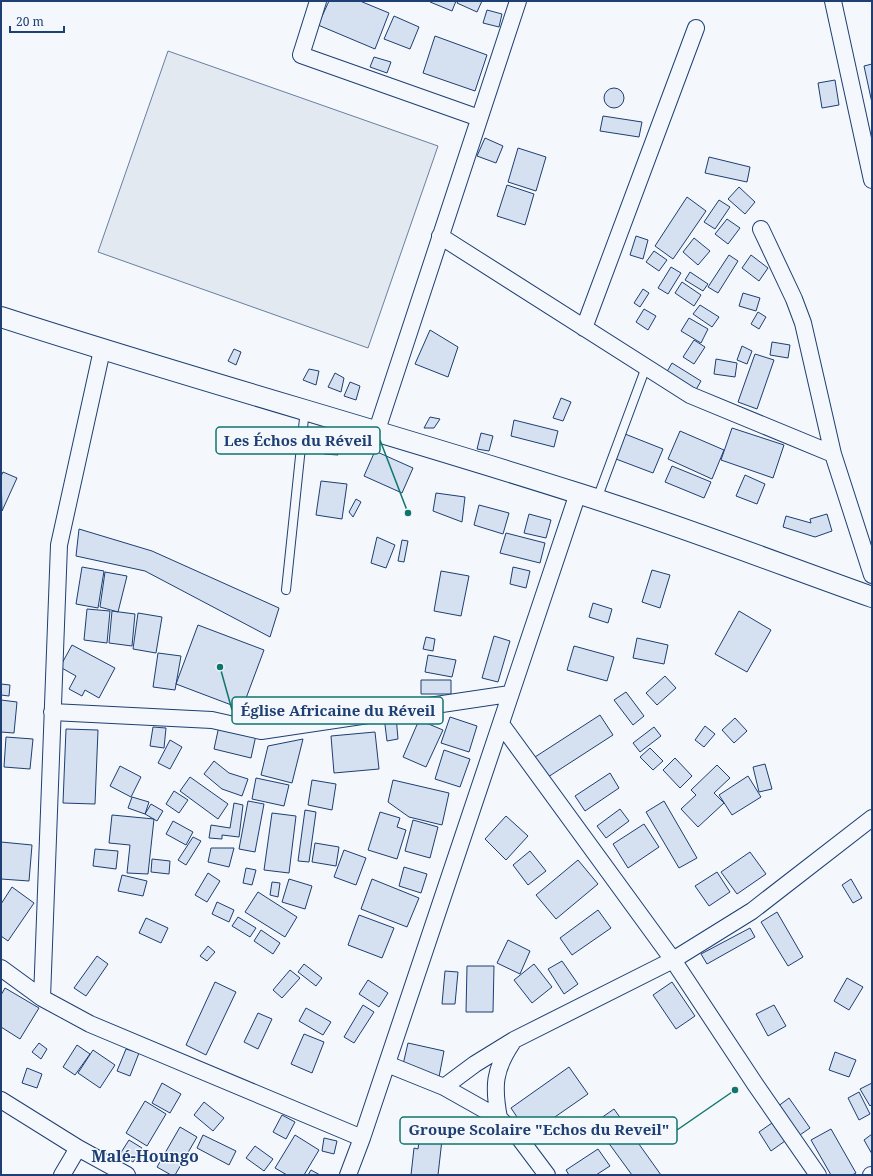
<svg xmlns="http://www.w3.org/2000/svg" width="873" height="1176" font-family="'Noto Serif',serif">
<rect width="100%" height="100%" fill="#f4f7fb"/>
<path fill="#e3e9f0" stroke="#687fa3" d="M 168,51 L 438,146 L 368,348 L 98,252 Z"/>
<path fill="#d5e0f0" stroke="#1d3f73" d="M 329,1 L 360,1 L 389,13 L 375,49 L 318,25 Z
M 430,1 L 456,1 L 452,11 L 430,2 Z
M 458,1 L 482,1 L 477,12 L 457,3 Z
M 487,10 L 502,14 L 499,27 L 483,23 Z
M 394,16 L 419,27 L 410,49 L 384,39 Z
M 435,36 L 487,55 L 475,91 L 423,73 Z
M 374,57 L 391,62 L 387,73 L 370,67 Z
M 872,64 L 872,103 L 864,66 Z
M 835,80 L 839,105 L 822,108 L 818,83 Z
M604 98a10 10 0 1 1 20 0a10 10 0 1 1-20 0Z
M 603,116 L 642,122 L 639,137 L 600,131 Z
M 485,138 L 503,146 L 496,163 L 477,156 Z
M 518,148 L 546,157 L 536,191 L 508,182 Z
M 709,157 L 750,167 L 747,182 L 705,173 Z
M 507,185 L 534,194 L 525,225 L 497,216 Z
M 739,187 L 755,202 L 745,214 L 728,199 Z
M 687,197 L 706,211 L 673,259 L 655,246 Z
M 719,200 L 730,207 L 715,229 L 704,222 Z
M 727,219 L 740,228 L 728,244 L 715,234 Z
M 636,236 L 648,240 L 643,259 L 630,255 Z
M 694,238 L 710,251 L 698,265 L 683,252 Z
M 654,251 L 667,260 L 659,271 L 646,262 Z
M 729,255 L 738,261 L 718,293 L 708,287 Z
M 751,255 L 768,268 L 759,281 L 742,268 Z
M 671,267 L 681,273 L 668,294 L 658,288 Z
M 690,272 L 708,284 L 703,291 L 685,280 Z
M 682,282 L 701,295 L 694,306 L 675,293 Z
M 643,289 L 649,293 L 640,307 L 634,303 Z
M 743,293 L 760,298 L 756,311 L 739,306 Z
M 700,305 L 719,317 L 712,327 L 693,314 Z
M 644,309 L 656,316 L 648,330 L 636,322 Z
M 758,312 L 766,317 L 759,329 L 751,324 Z
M 689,318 L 708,329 L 701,343 L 681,331 Z
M 430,330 L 458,347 L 448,377 L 415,364 Z
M 694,340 L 705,347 L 694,364 L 683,357 Z
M 772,342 L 790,345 L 788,358 L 770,355 Z
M 742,346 L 752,351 L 747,364 L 737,360 Z
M 234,349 L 241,352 L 236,365 L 228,361 Z
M 755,354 L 774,360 L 757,409 L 738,402 Z
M 716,359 L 737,363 L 735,377 L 714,374 Z
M 672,363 L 701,381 L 694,393 L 665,375 Z
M 309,369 L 319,371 L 316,385 L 303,380 Z
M 335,373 L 344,378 L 341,392 L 328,387 Z
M 350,382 L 360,386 L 356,400 L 344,396 Z
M 561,398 L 571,402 L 563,421 L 553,418 Z
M 430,417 L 440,419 L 434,428 L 424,428 Z
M 514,420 L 558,431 L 554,447 L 511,436 Z
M 732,428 L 784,445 L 773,478 L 721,460 Z
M 680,431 L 724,450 L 712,479 L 668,459 Z
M 481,433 L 493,436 L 489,451 L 477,449 Z
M 625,434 L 663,449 L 653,473 L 616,459 Z
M 325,439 L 338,440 L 338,455 L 324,454 Z
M 375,451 L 413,468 L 402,493 L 364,476 Z
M 672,466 L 711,482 L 704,498 L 665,482 Z
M 3,472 L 17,478 L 2,511 L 1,476 Z
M 745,475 L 765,484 L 757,504 L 736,496 Z
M 321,481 L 347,484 L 342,519 L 316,515 Z
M 436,493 L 465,497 L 462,522 L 433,511 Z
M 356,499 L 361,502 L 353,517 L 349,512 Z
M 479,505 L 509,513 L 503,534 L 474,525 Z
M 529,514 L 551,520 L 546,538 L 524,533 Z
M 827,514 L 832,531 L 815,537 L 783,527 L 786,516 L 811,523 L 810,519 Z
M 79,529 L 152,551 L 279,608 L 270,637 L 145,571 L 76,556 Z
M 506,533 L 545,543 L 540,563 L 500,553 Z
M 377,537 L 395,545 L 386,568 L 371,563 Z
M 402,540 L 408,541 L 404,562 L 398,561 Z
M 82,567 L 104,571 L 98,608 L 76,604 Z
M 513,567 L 530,571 L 526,588 L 510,584 Z
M 652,570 L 670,575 L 660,608 L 642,602 Z
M 441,571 L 469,576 L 461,616 L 434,611 Z
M 105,572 L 127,576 L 118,612 L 100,607 Z
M 593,603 L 612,609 L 608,623 L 589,617 Z
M 87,609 L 110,611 L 107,643 L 84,640 Z
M 112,611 L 135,614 L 132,646 L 109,643 Z
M 739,611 L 771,630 L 747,672 L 715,654 Z
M 138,613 L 162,617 L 156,653 L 133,649 Z
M 198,625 L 264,650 L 242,709 L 176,684 Z
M 494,636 L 510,641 L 498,682 L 482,678 Z
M 426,637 L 435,639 L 433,651 L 423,649 Z
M 637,638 L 668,645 L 664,664 L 633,658 Z
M 72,645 L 115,668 L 99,698 L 85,690 L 82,696 L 69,689 L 76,676 L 60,667 Z
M 574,646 L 614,657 L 607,681 L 567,670 Z
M 158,653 L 181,656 L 175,690 L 153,687 Z
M 428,655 L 456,660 L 452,677 L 425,672 Z
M 665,676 L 676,688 L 657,705 L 646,693 Z
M 421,680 L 451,680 L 451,694 L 421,694 Z
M 1,684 L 10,685 L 9,696 L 1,695 Z
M 626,692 L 644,716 L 633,725 L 614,700 Z
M 1,700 L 17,702 L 14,733 L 1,732 Z
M 600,715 L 613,735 L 548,777 L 535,757 Z
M 396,716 L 398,739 L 387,741 L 384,717 Z
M 450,717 L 477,726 L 469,752 L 441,743 Z
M 735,718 L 747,731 L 734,743 L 722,730 Z
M 419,720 L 443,730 L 426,767 L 403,757 Z
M 219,726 L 256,735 L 251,758 L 214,749 Z
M 705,726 L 715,734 L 704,747 L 695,740 Z
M 153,727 L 166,728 L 164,748 L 150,746 Z
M 654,727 L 661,736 L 640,752 L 633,743 Z
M 66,729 L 98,730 L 95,804 L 63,803 Z
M 375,732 L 379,769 L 334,773 L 331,736 Z
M 6,737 L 33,739 L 30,769 L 4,767 Z
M 303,739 L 292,783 L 261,775 L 268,746 Z
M 170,740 L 182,747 L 170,769 L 158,763 Z
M 650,748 L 663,761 L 653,770 L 640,757 Z
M 444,750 L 470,759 L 460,787 L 435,779 Z
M 675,758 L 692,776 L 680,788 L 663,770 Z
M 214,761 L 229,773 L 248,779 L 242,796 L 222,789 L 204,774 Z
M 765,764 L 772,789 L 759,792 L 753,767 Z
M 717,765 L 730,778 L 714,793 L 724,803 L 698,827 L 681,809 L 696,795 L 691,790 Z
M 120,766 L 141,777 L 131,797 L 110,786 Z
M 610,773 L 619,788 L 585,811 L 575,796 Z
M 748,776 L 761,797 L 732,815 L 719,795 Z
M 190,777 L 228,804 L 218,819 L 180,791 Z
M 256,778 L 289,785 L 284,806 L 252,799 Z
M 312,780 L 336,784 L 332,810 L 308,805 Z
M 393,780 L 449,793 L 442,825 L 409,817 L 388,802 Z
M 174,791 L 188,800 L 179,813 L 166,804 Z
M 132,797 L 149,802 L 145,814 L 128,808 Z
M 248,801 L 264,804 L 255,852 L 239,849 Z
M 664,801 L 697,858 L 679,868 L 646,812 Z
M 234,803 L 243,805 L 239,837 L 222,835 L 222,839 L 209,838 L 211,825 L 230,828 Z
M 151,804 L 163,811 L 157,821 L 145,814 Z
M 620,809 L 629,821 L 606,838 L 597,826 Z
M 305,810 L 316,812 L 309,862 L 298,861 Z
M 380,812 L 400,818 L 397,827 L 406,830 L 397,859 L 368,850 Z
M 272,813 L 296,816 L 289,873 L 264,870 Z
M 112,815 L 154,819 L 148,874 L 127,873 L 130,845 L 109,843 Z
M 506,816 L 528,836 L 506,860 L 485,839 Z
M 413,820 L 438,827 L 430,858 L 405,851 Z
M 173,821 L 193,832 L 186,845 L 166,834 Z
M 644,824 L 659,847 L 628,868 L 613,844 Z
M 193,837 L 201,841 L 186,865 L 178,860 Z
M 1,842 L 32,845 L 29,881 L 1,879 Z
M 315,843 L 339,847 L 336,866 L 312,862 Z
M 211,848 L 234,848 L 229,867 L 208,862 Z
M 95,849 L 118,851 L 116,869 L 93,866 Z
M 344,850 L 366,858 L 356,885 L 334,877 Z
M 530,851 L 546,871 L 528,885 L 513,865 Z
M 750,852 L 766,874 L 737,894 L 721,872 Z
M 152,859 L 170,861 L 169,874 L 151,872 Z
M 578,860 L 598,884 L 556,919 L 536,895 Z
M 404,867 L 427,874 L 421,893 L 399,886 Z
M 246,868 L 256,870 L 252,885 L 243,883 Z
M 717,872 L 730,892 L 709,906 L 695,886 Z
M 208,873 L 220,881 L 207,902 L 195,895 Z
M 122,875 L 147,881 L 143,896 L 118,891 Z
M 289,879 L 312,886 L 305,909 L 282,902 Z
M 372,879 L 419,898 L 407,927 L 361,909 Z
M 851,879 L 862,898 L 853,903 L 842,885 Z
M 272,882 L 280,883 L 278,897 L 270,895 Z
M 12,887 L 34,903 L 8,941 L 1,936 L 1,904 Z
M 258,892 L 297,917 L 285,937 L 245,912 Z
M 217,902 L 234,910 L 229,922 L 212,914 Z
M 598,910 L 611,928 L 572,955 L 560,938 Z
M 777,912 L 803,957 L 788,966 L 761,922 Z
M 359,915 L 394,928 L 382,958 L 348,945 Z
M 238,917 L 256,928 L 250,937 L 232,926 Z
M 146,918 L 168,928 L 161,943 L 139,933 Z
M 750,928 L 755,937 L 707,964 L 701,954 Z
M 261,930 L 280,943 L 273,954 L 254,941 Z
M 508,940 L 530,951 L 520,974 L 497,963 Z
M 208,946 L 215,952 L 207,961 L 200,956 Z
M 97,956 L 108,964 L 86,996 L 74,988 Z
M 562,961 L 578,984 L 564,994 L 548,969 Z
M 304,964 L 322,978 L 316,986 L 298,972 Z
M 534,964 L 552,987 L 532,1003 L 514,980 Z
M 467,966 L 494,966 L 493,1012 L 466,1012 Z
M 290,970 L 300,978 L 282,998 L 273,990 Z
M 445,971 L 458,972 L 455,1004 L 442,1004 Z
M 847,978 L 863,987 L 849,1010 L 834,1001 Z
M 368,980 L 388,993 L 379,1007 L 359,994 Z
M 215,982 L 236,992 L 206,1055 L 186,1045 Z
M 672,982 L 695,1016 L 676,1029 L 653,995 Z
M 5,988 L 39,1008 L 20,1039 L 1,1027 L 1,995 Z
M 363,1005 L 374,1012 L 354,1043 L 344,1037 Z
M 774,1005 L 786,1026 L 768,1036 L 756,1014 Z
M 306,1008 L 331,1022 L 323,1035 L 299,1021 Z
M 258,1013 L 272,1019 L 258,1049 L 244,1042 Z
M 304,1034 L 324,1042 L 312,1073 L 291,1064 Z
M 39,1043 L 47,1049 L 41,1059 L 32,1052 Z
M 408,1043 L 444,1051 L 439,1077 L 402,1069 Z
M 77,1045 L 90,1054 L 75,1075 L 63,1067 Z
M 126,1049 L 139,1053 L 130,1076 L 117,1071 Z
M 93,1050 L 115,1065 L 100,1088 L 78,1073 Z
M 835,1052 L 856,1060 L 849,1077 L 829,1070 Z
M 569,1067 L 588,1094 L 529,1135 L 511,1108 Z
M 27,1068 L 42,1074 L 37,1088 L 22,1083 Z
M 162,1083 L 181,1094 L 170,1113 L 152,1103 Z
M 872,1083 L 872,1104 L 870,1106 L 860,1089 Z
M 859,1092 L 870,1114 L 859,1120 L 848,1098 Z
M 789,1098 L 810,1128 L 797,1137 L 777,1107 Z
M 145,1101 L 166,1114 L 147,1146 L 126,1133 Z
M 204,1102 L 224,1118 L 213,1131 L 194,1115 Z
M 614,1109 L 661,1175 L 632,1175 L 594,1123 Z
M 282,1115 L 295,1122 L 286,1139 L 273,1132 Z
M 579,1117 L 592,1135 L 581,1144 L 567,1126 Z
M 422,1120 L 444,1122 L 438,1175 L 411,1175 L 414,1148 L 418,1149 Z
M 772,1123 L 785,1141 L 771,1151 L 759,1132 Z
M 180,1127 L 197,1137 L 175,1175 L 171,1175 L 157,1167 Z
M 831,1129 L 856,1173 L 852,1175 L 831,1175 L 811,1140 Z
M 872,1134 L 872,1154 L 864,1140 Z
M 203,1135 L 236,1151 L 229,1165 L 197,1148 Z
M 295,1135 L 319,1150 L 304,1175 L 287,1175 L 275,1168 Z
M 324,1138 L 337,1141 L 334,1154 L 322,1151 Z
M 129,1140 L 142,1148 L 133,1162 L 120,1154 Z
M 255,1146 L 273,1159 L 264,1171 L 246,1158 Z
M 598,1149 L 610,1166 L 596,1175 L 569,1175 L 566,1170 Z
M 311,1170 L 320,1175 L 308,1175 Z"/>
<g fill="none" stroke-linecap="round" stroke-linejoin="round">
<g stroke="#1d3f73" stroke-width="10">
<path id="service" d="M 597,499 L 646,367
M 286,590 L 305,409"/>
</g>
<g stroke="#1d3f73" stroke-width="18">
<path id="minor" d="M 318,1 L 301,55 L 479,118
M 833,1 L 872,180
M 761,229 L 794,299 L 803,323 L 833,454 L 872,575
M 440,236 L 690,395 L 833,454
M 584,328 L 696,28
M 377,430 L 518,1
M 52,712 L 212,720 L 261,731 L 510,694
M 501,724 L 673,960 L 755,1084 L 818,1175
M 1,968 L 42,998 L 90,1024 L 362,1138
M 42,998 L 59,545 L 102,350
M 387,1064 L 444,1087 L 499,1118 L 520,1139 L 547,1175
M 444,1087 L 475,1064 L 514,1040 L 673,960 L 752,911 L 872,818
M 1,1100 L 78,1148 L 127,1175
M 499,1118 C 493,1086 494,1070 512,1043
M 62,1175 L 78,1148
M 348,1175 L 362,1138 L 578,493
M 871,1175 L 872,1175"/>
</g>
<g stroke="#1d3f73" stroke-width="22">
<path id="tertiary" d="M 1,317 C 192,379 386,432 577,493 C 676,524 774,562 872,597"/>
</g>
<use href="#service" stroke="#f4f7fb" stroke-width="8"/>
<use href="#minor" stroke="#f4f7fb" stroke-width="16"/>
<use href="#tertiary" stroke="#f4f7fb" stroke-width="20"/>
</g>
<g text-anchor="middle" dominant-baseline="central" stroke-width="3" stroke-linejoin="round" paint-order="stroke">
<g font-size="16" font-weight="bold" fill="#1d3f73" stroke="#f4f7fb">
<text x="145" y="1156">Malé-Houngo</text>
</g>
</g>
<path fill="none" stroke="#0f766e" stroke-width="1.5" d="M408 513L380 440M220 667L232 710M735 1090L677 1130"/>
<g fill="#0f766e" stroke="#f4f7fb" stroke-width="1.5">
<circle cx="408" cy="513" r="4"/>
<circle cx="220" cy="667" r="4"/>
<circle cx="735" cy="1090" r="4"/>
</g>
<g fill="#f4f7fb" stroke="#0f766e" stroke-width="1.5">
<rect x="216" y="427" width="164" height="27" rx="4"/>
<rect x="232" y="697" width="211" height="27" rx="4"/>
<rect x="400" y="1117" width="277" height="27" rx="4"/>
</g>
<g font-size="15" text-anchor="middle" font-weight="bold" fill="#1d3f73">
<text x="298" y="446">Les Échos du Réveil</text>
<text x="338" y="716">Église Africaine du Réveil</text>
<text x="539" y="1135">Groupe Scolaire "Echos du Reveil"</text>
</g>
<rect width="873" height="1176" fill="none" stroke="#1d3f73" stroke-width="4"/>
<path d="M10 26v6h54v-6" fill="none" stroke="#1d3f73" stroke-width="2"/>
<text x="16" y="26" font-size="12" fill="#1d3f73" stroke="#f4f7fb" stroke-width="3" paint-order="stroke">20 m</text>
</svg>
